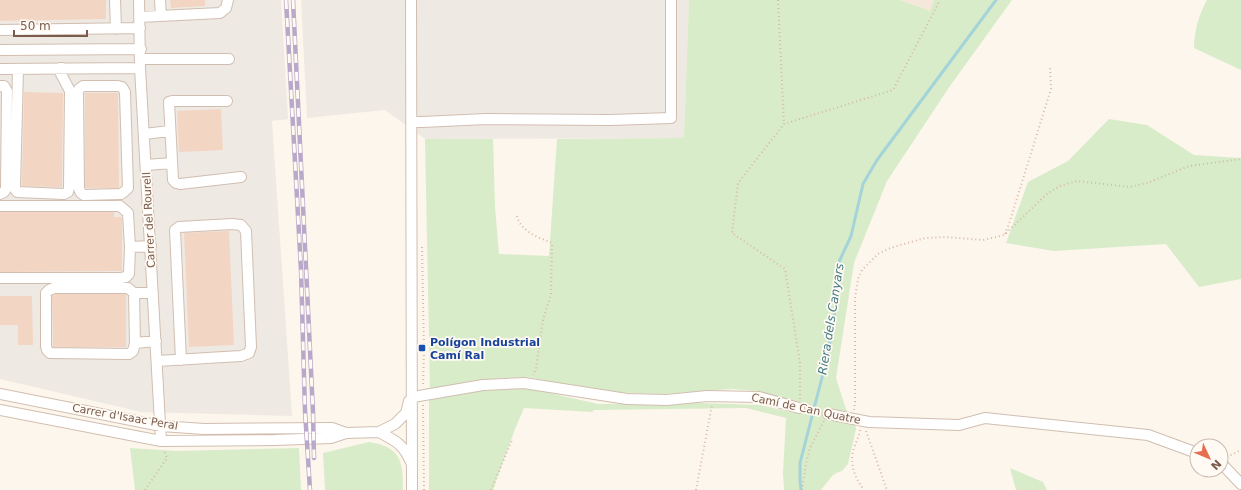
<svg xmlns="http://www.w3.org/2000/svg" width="1241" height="490" font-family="'DejaVu Sans',sans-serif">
<rect width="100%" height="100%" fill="#fdf6ec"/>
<path fill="#f5e8da" d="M 900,0 L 934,0 L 930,11 Z"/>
<path fill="#efe9e4" d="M 0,0 L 281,0 L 288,119 L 272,121 L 292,416 L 141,412 L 0,379 Z
M 301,0 L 689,0 L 684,138 L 425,139 L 385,110 L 307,118 Z"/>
<path fill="#d8ecc9" d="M 689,0 L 900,0 L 930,11 L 934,0 L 1012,0 L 950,86 L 887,181 L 854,263 L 836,378 L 846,409 L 855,424 L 856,429 L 848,464 L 842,471 L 836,473 L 832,476 L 821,490 L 784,490 L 783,473 L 786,418 L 790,419 L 746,408 L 594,410 L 592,412 L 524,408 L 515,429 L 493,490 L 429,490 L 429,400 L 434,398 L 491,387 L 528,388 L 598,404 L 701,403 L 760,405 L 800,414 L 803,404 L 756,391 L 732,389 L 664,394 L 604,392 L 528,377 L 500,378 L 430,390 L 425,139 L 493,139 L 495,207 L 499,254 L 549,256 L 557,139 L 684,138 Z
M 1207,0 L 1241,0 L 1241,70 L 1194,48 C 1194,32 1199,14 1207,0 Z
M 1109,119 L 1147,125 L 1194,155 L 1241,158 L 1241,279 L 1199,287 L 1166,244 L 1054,251 L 1006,243 L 1028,182 L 1068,161 Z
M 369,442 C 401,447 403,461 403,490 L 325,490 L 323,453 Z
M 130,448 L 178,451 L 299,448 L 301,490 L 135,490 Z
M 1010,468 L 1043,482 L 1047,490 L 1016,490 Z"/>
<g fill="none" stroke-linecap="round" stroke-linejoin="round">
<path stroke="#a5d3da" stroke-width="3" d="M 801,490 L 800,480 L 800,463 L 828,354 L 837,297 L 838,264 L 851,236 L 863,184 L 877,160 L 996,0"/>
</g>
<path fill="#f3d5c3" d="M 0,0 L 106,0 L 106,19 L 0,21 Z
M 170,0 L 205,0 L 205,6 L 171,8 Z
M 24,92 L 63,93 L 62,187 L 22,186 Z
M 85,93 L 118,93 L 119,188 L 86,188 L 85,187 Z
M 221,109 L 223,150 L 179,152 L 177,111 Z
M 0,212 L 114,212 L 114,217 L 122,217 L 122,271 L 0,272 Z
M 229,231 L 234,345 L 189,347 L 184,233 Z
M 55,294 L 126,294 L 126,347 L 53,347 L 52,296 Z
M 0,296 L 32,296 L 33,345 L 18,345 L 18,325 L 0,325 Z"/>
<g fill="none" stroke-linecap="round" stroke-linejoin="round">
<g stroke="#d1beb0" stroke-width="12">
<path id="minor" d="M 115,0 L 116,29
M 139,0 L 140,68 L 161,441
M 160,0 L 161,16
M 411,0 L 412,490
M 139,17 L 220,13 L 226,8 L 228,0
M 0,30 L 140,28
M 0,50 L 141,49
M 141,59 L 229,59
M 0,69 L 140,68
M 18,69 L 15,189 L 17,192 L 64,194 L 68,192 L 69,188 L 70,91 L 61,74 L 61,68
M 0,86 L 4,86 L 7,91 L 6,189 L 4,192 L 0,194
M 83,86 L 118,86 L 122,87 L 125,92 L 128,188 L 125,191 L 121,194 L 84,195 L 81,193 L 79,189 L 78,92 L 79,89 Z
M 227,101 L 172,101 L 169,102 L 173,180 L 176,183 L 180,184 L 241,177
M 412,122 L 422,122 L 486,119 L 610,120 L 671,118 L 671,0
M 144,134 L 170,131
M 146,165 L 172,163
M 0,206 L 120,206 L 128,213 L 130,247 L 129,274 L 126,277 L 121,278 L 0,278
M 130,247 L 151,246
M 54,288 L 128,288 L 134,293 L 135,343 L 133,351 L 129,354 L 50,353 L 47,350 L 46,346 L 46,293 L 49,290 Z
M 134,293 L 153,293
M 135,343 L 156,341
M 157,361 L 241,356 L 249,353 L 251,347 L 246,231 L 241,225 L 232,224 L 179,227 L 175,230 L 181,360
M 0,394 L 161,426 L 204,429 L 332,428 L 346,433
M 413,397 L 483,385 L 524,383 L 627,399 L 667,400 L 707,396 L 759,397 L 799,408
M 0,410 L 161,441 L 275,440 L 331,438 L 346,433 L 379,432 L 395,424 L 406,413 L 409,401
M 828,414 L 869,422 L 959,425 L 985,418 L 1148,435 L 1197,453
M 379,432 C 396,441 403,444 411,462
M 1221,463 L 1241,484"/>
</g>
<path stroke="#d9b8a5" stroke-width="2" stroke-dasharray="1 3" stroke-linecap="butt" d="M 778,0 L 784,124
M 517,216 C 521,232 538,237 552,243 L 551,294 L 543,320 L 536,369 L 533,375
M 1005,234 L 1009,224 L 1051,89 L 1050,67
M 422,247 L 424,350 L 423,387
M 800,399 L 800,363 L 785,269 L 732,233 L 738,183 L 784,124 L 893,90 L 940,0
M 423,405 L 424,490
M 809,410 L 820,412
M 854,410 L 855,402 L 855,298 L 858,279 L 862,270 L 878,254 L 890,248 L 925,238 L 946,237 L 983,240 L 1004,235 L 1048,193 L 1060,186 L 1077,181 L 1130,187 L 1147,183 L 1189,166 L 1241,159
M 860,430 C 859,437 855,444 853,451 C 850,466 855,478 864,490
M 866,431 L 887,490
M 1227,457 L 1241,450
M 145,490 L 167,458 L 164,450
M 491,490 L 512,440
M 696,490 L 712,405
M 802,490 L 806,464 L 810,448 L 824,421"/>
<use href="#minor" stroke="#fff" stroke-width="10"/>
<g stroke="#b9a8c9" stroke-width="4.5">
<path id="rail" d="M 286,0 L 301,270 L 305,411 L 310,490
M 293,0 L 313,412 L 314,458"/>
</g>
<use href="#rail" stroke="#fffaf3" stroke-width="3" stroke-dasharray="9" stroke-linecap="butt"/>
</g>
<rect fill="#1a4fb4" stroke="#fffaf3" stroke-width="1.5" x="418" y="344" width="8" height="8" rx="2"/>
<g text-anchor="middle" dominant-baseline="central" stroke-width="3.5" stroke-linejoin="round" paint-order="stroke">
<g font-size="11" fill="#7a5c4d" stroke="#fffaf3">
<text transform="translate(149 220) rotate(-93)">Carrer del Rourell</text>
<text transform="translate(806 409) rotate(12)">Camí de Can Quatre</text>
<text transform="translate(125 417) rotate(10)">Carrer d'Isaac Peral</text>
</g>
<g font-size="11" font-weight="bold" fill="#164399" stroke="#fffaf3" text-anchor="start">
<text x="430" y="342">Polígon Industrial<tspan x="430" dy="13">Camí Ral</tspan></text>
</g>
<g font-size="12" font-style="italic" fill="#437c86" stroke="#fffaf3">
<text transform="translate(831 319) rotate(-81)">Riera dels Canyars</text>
</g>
</g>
<g transform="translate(1209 458) rotate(134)"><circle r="19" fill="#fffaf3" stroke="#cabbb1"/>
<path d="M0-3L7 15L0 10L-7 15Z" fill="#e76f51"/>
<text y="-6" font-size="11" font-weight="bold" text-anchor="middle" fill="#7a5c4d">N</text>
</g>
<path d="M14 30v6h73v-6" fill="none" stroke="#7a5c4d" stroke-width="2"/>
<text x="20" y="30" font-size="12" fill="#7a5c4d" stroke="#fffaf3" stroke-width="3" paint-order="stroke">50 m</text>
</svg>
